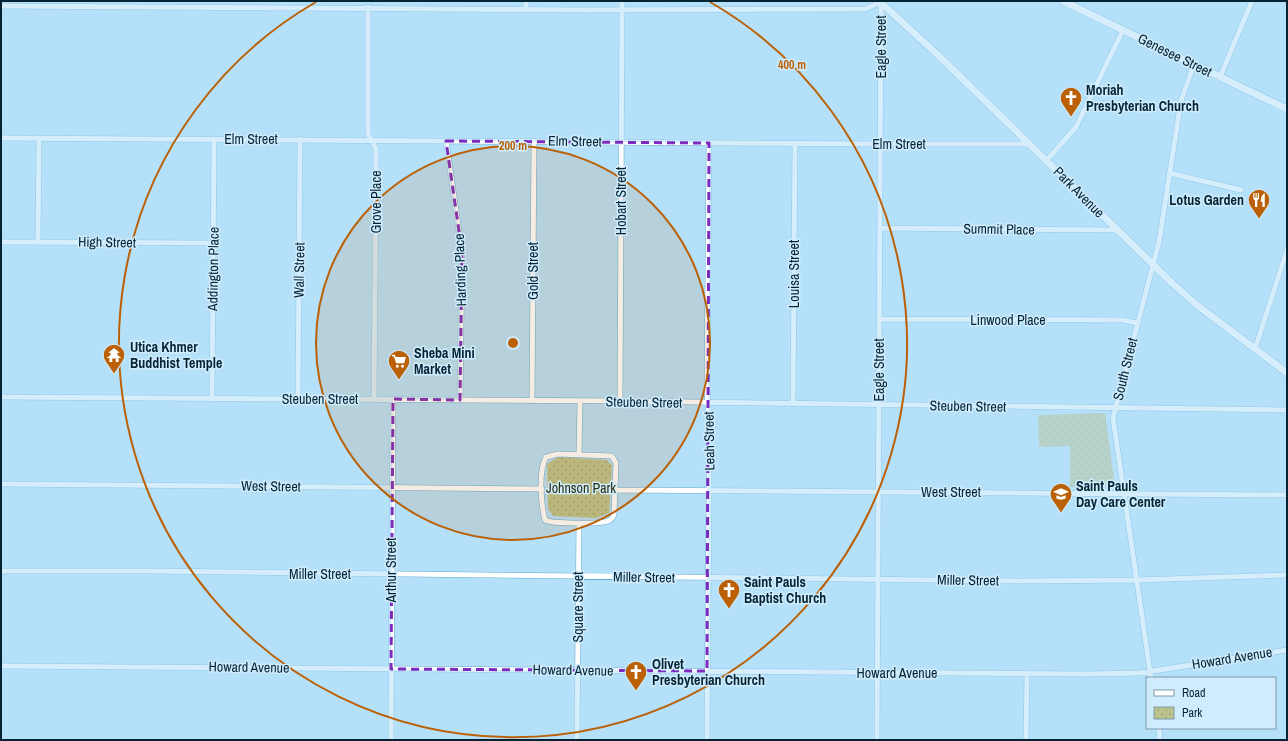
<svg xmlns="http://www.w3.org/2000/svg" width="1288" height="741" font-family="'Archivo Narrow',sans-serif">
<defs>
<pattern id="park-dots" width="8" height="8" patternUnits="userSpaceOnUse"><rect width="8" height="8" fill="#bac28d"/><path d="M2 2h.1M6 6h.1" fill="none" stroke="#9ea77a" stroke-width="1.8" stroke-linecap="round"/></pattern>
</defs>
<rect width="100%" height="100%" fill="#b5e0fa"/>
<path fill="url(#park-dots)" d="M 1105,413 L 1115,486 L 1070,487 L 1070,446 L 1039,447 L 1038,415 Z
M 558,457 L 607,460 L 612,466 L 609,513 L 596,518 L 553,516 L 548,508 L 547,464 Z"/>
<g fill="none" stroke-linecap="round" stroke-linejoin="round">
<g stroke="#60aad3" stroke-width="6">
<path id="street" d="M 1,6 L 588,10 L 865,9 L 881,2
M 368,7 L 368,134 L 376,149 L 376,161 L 374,400
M 526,9 L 526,1
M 1220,77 L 1252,1
M 1,138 L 881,144 L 1029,144
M 446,141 L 462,252 L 460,400
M 1047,160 L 1076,127 L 1123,30
M 1169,173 L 1241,190
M 880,228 L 1117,230
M 38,241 L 39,138
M 1,242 L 213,243
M 879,319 L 1123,320 L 1137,323
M 1255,349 L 1287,250
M 1,397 L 620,401 L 1287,410
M 212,399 L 214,139
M 298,400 L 300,139
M 532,401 L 534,141
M 620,401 L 622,1
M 793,404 L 795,143
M 558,454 L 612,456 L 616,463 L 614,514 C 613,518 612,520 608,521 C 600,524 553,524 545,520 C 541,504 538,472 546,457 Z
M 579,454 L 580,401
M 1,484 L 542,489
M 615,490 L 1287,495
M 1,571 L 148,571 L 1020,581 L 1137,580 L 1287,575
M 1,666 L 1086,674 L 1140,673 L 1287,650
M 1151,678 L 1113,418 L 1159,242 L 1181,101 L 1194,64
M 1159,728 L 1160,740
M 391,740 L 393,399
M 577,740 L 579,523
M 707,740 L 709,491 L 709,421 L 707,389 L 709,143
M 877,740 L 881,1
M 1026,740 L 1027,674"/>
</g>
<g stroke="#60aad3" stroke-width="8">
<path id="secondary" d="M 879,1 L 939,56 L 1172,283 L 1198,306 L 1287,373
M 1063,1 L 1287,109"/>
</g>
<use href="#street" stroke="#fff" stroke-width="5"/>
<use href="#secondary" stroke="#fff" stroke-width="7"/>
</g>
<path d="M0 0H1288V741H0ZM 446,141 L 709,143 L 707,671 L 391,669 L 393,399 L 460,400 L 462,252 Z" fill="#b5e0fa" fill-opacity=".55" fill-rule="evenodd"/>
<path fill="none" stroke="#7b2cbf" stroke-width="3" stroke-dasharray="8 5" stroke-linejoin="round" d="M 446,141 L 709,143 L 707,671 L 391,669 L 393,399 L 460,400 L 462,252 Z"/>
<circle cx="513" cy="343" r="197" fill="#bb6005" fill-opacity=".12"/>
<g fill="none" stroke="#bb6005" stroke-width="2">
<circle cx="513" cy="343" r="197"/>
<path d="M710 2A394 394 0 1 1 316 2"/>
</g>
<defs>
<g id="church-pin" transform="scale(1.15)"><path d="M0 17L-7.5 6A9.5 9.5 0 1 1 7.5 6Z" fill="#bb6005" stroke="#cfebfc"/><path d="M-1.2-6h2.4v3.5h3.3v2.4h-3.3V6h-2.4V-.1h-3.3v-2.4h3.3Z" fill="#fff"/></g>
<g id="restaurant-pin" transform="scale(1.15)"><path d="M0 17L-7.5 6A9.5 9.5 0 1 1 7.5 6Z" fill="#bb6005" stroke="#cfebfc"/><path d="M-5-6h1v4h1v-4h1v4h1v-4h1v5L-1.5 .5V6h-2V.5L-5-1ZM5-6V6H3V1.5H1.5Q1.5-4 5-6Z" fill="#fff"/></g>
<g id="temple-pin" transform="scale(1.15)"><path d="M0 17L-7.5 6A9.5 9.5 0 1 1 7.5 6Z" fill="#bb6005" stroke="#cfebfc"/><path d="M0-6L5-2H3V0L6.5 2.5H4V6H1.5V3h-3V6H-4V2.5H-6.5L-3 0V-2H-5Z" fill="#fff"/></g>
<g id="supermarket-pin" transform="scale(1.15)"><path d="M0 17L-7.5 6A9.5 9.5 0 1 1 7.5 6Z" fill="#bb6005" stroke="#cfebfc"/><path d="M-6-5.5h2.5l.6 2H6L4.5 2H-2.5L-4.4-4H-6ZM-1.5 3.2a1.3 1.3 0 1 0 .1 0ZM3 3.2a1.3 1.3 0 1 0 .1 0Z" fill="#fff"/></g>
<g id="school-pin" transform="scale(1.15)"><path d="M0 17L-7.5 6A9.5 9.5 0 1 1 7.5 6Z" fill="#bb6005" stroke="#cfebfc"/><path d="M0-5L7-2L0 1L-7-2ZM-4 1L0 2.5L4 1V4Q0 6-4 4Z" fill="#fff"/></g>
</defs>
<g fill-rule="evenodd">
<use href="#church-pin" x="1071" y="98"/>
<use href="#restaurant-pin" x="1259" y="200"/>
<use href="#temple-pin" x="114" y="355"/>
<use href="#supermarket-pin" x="399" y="361"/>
<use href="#school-pin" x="1061" y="494"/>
<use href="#church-pin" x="729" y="590"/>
<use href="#church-pin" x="636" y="672"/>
</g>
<g text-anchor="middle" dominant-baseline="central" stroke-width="3" stroke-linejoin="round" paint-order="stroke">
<g font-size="14" fill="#042434" stroke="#cfebfc">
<text transform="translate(881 47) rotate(-90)">Eagle Street</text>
<text transform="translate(1175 55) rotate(26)">Genesee Street</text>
<text x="251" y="139">Elm Street</text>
<text transform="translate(575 141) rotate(1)">Elm Street</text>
<text x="899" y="144">Elm Street</text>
<text transform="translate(1079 192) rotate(45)">Park Avenue</text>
<text transform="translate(621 201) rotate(-90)">Hobart Street</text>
<text transform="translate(376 202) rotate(-90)">Grove Place</text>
<text transform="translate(999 229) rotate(1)">Summit Place</text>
<text transform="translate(107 242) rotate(1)">High Street</text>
<text transform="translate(213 269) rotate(-89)">Addington Place</text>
<text transform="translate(299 270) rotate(-89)">Wall Street</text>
<text transform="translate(460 270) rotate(-92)">Harding Place</text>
<text transform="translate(533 271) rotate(-90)">Gold Street</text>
<text transform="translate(794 274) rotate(-90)">Louisa Street</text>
<text x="1008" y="320">Linwood Place</text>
<text transform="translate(1125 369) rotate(-76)">South Street</text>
<text transform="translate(879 370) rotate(-90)">Eagle Street</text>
<text x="320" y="399">Steuben Street</text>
<text transform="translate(644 402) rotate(1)">Steuben Street</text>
<text transform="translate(968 406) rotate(1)">Steuben Street</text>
<text transform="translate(709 441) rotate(-91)">Leah Street</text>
<text transform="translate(271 486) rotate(1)">West Street</text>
<text x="951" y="492">West Street</text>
<text transform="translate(391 570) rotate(-90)">Arthur Street</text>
<text x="320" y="574">Miller Street</text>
<text transform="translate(644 577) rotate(1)">Miller Street</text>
<text transform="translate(968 580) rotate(1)">Miller Street</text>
<text transform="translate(578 607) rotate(-90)">Square Street</text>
<text transform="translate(1232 658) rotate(-9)">Howard Avenue</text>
<text transform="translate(249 667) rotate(1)">Howard Avenue</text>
<text transform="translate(573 670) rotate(1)">Howard Avenue</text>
<text x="897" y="673">Howard Avenue</text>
</g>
<g font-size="14" font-weight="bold" fill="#042434" stroke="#cfebfc" text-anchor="start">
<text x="1086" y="90">Moriah<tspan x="1086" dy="16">Presbyterian Church</tspan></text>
<text x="1244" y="200" text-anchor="end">Lotus Garden</text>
<text x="130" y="347">Utica Khmer<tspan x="130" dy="16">Buddhist Temple</tspan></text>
<text x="414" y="353">Sheba Mini<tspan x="414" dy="16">Market</tspan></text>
<text x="1076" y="486">Saint Pauls<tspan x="1076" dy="16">Day Care Center</tspan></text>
<text x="744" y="582">Saint Pauls<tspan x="744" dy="16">Baptist Church</tspan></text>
<text x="652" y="664">Olivet<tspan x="652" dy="16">Presbyterian Church</tspan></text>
</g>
<g font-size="14" fill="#2b2e0b" stroke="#cfebfc">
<text x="581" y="488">Johnson Park</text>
</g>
</g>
<circle cx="513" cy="343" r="6" fill="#bb6005" stroke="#cfebfc" stroke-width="2"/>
<g font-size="12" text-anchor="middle" font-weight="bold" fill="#bb6005" stroke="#cfebfc" stroke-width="3" stroke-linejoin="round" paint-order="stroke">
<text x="792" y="69">400 m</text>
<text x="513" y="150">200 m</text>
</g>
<rect width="1288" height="741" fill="none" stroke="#042434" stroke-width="4"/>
<rect x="1146" y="677" width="130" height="52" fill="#cfebfc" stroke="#7e9bac"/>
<rect x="1154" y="690" width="20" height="6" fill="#ffffff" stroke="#7e9bac"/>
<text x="1182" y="697" font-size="12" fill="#042434">Road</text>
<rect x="1154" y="707" width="20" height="12" fill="url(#park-dots)" stroke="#7e9bac"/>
<text x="1182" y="717" font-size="12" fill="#042434">Park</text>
</svg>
